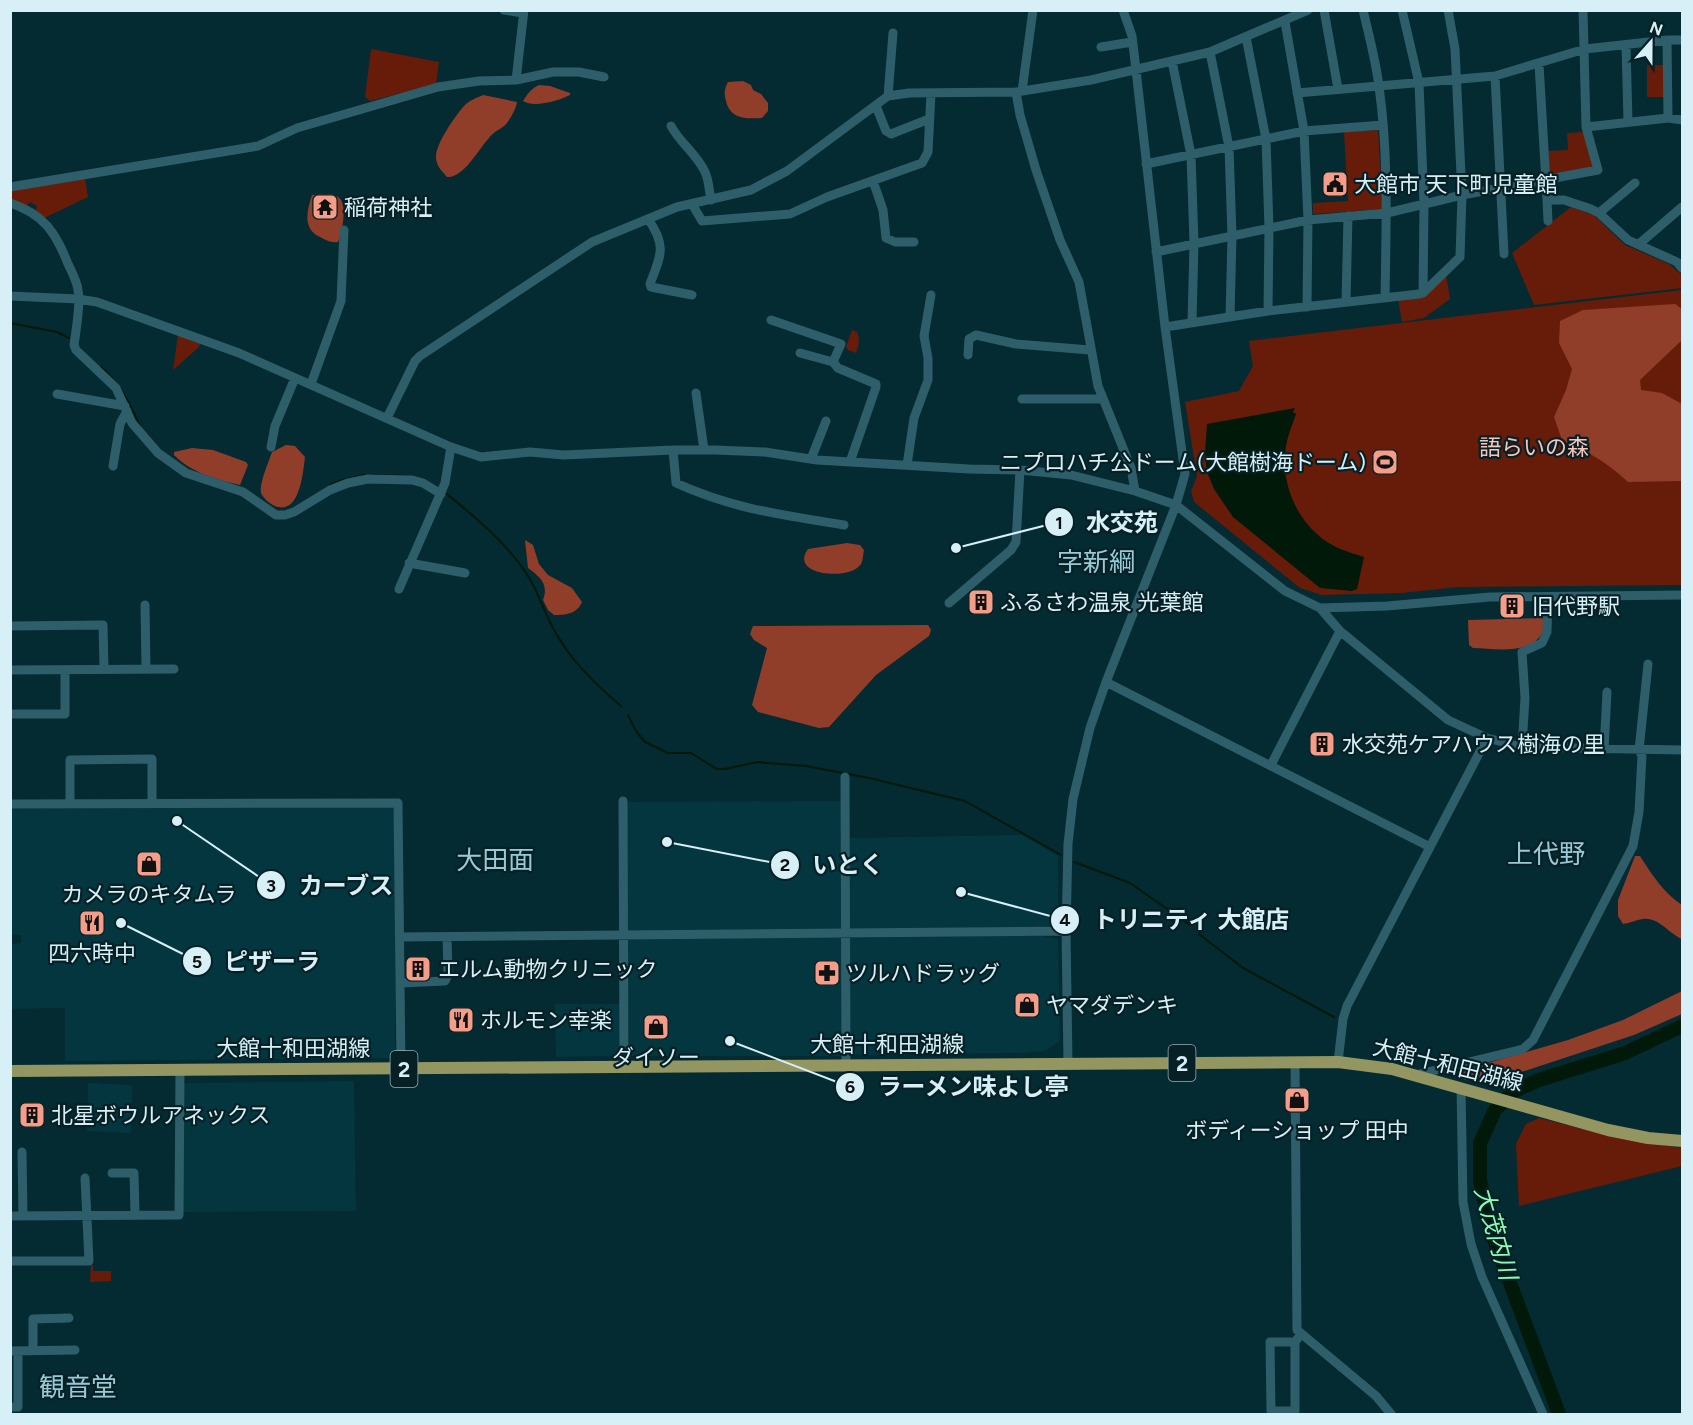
<svg xmlns="http://www.w3.org/2000/svg" width="1693" height="1425" font-family="Figtree,'Noto Sans JP',sans-serif">
<rect width="100%" height="100%" fill="#042a32"/>
<path fill="#043640" d="M 843,801 L 843,931 L 627,932 L 627,802 Z
M 390,805 L 396,812 L 395,1058 L 65,1061 L 65,1008 L 12,1009 L 11,944 L 21,943 L 21,935 L 11,935 L 10,807 Z
M 1022,835 L 1058,856 L 1058,924 L 1039,928 L 849,930 L 850,838 Z
M 1012,935 L 1043,936 L 1058,939 L 1060,1041 L 1045,1051 L 1023,1053 L 850,1055 L 850,938 Z
M 627,937 L 840,937 L 843,939 L 844,1056 L 629,1056 Z
M 555,1004 L 620,1004 L 621,1056 L 556,1057 Z
M 354,1081 L 356,1211 L 183,1212 L 182,1083 Z
M 88,1083 L 132,1085 L 131,1133 L 87,1131 Z"/>
<path fill="#671c0a" d="M 371,49 L 439,62 L 436,84 L 370,101 L 365,97 Z
M 1647,65 L 1664,65 L 1664,97 L 1647,97 Z
M 1378,130 L 1383,209 L 1313,214 L 1313,203 L 1348,201 L 1344,132 Z
M 1584,132 L 1594,164 L 1591,168 L 1550,175 L 1548,151 L 1568,150 L 1567,133 Z
M 82,179 L 85,179 L 88,197 L 44,218 L 35,212 L 37,206 L 30,202 L 26,207 L 11,202 L 10,189 Z
M 1571,207 L 1594,215 L 1625,245 L 1669,264 L 1682,275 L 1682,288 L 1534,305 L 1512,253 Z
M 1446,274 L 1450,299 L 1424,318 L 1402,322 L 1398,299 L 1420,296 Z
M 1682,290 L 1682,585 L 1458,587 L 1402,593 L 1322,595 L 1300,588 L 1194,502 L 1191,491 L 1197,476 L 1185,402 L 1239,391 L 1253,366 L 1249,341 Z
M 852,330 L 857,332 C 860,340 859,345 856,353 L 848,350 L 846,347 Z
M 178,334 L 201,342 L 199,347 L 173,370 Z
M 1539,1118 L 1622,1139 L 1682,1148 L 1682,1166 L 1519,1206 L 1516,1144 L 1526,1124 Z
M 91,1265 L 93,1265 L 93,1271 L 111,1271 L 111,1281 L 90,1282 Z"/>
<path fill="#903e2a" d="M 743,81 L 751,85 L 753,90 L 761,94 L 768,103 L 768,111 L 762,118 C 746,119 730,119 726,101 C 724,94 724,89 728,82 Z
M 539,85 L 550,86 L 570,93 L 570,95 C 558,101 534,108 523,101 C 528,93 531,89 539,85 Z
M 483,95 L 517,102 C 516,109 511,117 507,123 C 503,128 499,129 495,132 C 481,143 466,178 447,177 C 442,171 436,166 436,157 C 436,143 454,118 463,107 C 468,101 476,98 483,95 Z
M 330,194 C 335,195 340,197 342,202 C 346,212 342,232 338,242 C 330,243 326,240 320,237 C 302,229 307,210 312,195 Z
M 1675,304 L 1682,309 L 1682,340 L 1640,380 L 1641,390 L 1662,393 L 1682,404 L 1682,481 L 1628,482 C 1607,462 1588,452 1562,440 L 1554,417 L 1566,390 L 1572,369 L 1559,343 L 1560,321 L 1583,310 Z
M 286,445 L 295,446 L 305,457 C 303,472 300,516 275,506 C 270,504 263,498 261,493 C 259,484 269,461 272,452 Z
M 192,448 L 213,450 L 246,462 L 248,465 L 240,485 C 215,479 192,473 174,455 L 174,452 Z
M 525,540 L 533,545 L 539,564 L 548,575 L 572,588 L 582,602 C 577,614 566,615 554,615 L 548,610 L 543,600 C 549,584 540,577 528,568 Z
M 847,543 L 860,545 L 864,550 C 863,554 863,561 861,564 C 851,581 788,576 808,549 Z
M 1542,618 L 1545,622 C 1541,657 1498,649 1473,648 L 1469,645 L 1468,620 Z
M 928,625 L 931,630 L 929,636 L 876,675 L 829,727 L 819,728 L 758,712 L 752,705 L 767,648 L 754,640 L 750,634 L 753,626 Z
M 1635,856 L 1640,856 C 1652,875 1664,893 1682,905 L 1682,939 C 1669,934 1659,917 1643,919 C 1636,920 1630,923 1623,924 L 1618,916 L 1618,900 Z
M 1682,991 L 1682,1014 L 1634,1035 L 1491,1082 L 1465,1080 L 1453,1073 L 1568,1040 L 1623,1020 Z"/>
<path fill="#001909" d="M 1295,408 L 1293,412 L 1296,414 C 1293,423 1289,432 1287,441 C 1279,474 1292,513 1318,535 C 1331,547 1348,552 1364,557 L 1357,589 L 1352,591 L 1320,588 L 1233,517 L 1214,489 L 1207,472 L 1205,453 L 1207,424 Z"/>
<g fill="none" stroke-linecap="round" stroke-linejoin="round">
<path stroke="#001909" stroke-width="2" d="M 10,323 L 57,332 L 69,338
M 101,367 C 121,385 129,402 140,426
M 373,475 L 407,476
M 330,485 L 342,480 L 365,475
M 447,494 C 476,518 508,544 528,576 C 538,591 543,610 552,626 C 568,658 594,683 621,706
M 628,715 L 636,731 L 645,742 L 668,753 L 691,753 L 717,769 L 725,769 L 757,762 L 806,766 L 869,778 L 965,801 L 1061,855
M 1074,862 L 1130,883 L 1190,925
M 1199,934 L 1243,968 L 1334,1017"/>
<path stroke="#001909" stroke-width="14" d="M 1559,1414 L 1491,1232 L 1480,1180 L 1480,1143 L 1495,1110 L 1514,1091 L 1539,1080 L 1625,1053 L 1682,1026"/>
<path stroke="#2e5e69" stroke-width="9" d="M 504,10 L 523,13
M 1324,10 L 1338,89
M 1363,10 C 1369,36 1376,61 1379,87 C 1389,156 1386,228 1385,298
M 1402,10 L 1419,83 L 1424,205 L 1423,293
M 1285,22 L 1304,131 L 1308,220 L 1307,307
M 1246,37 L 1266,139 L 1269,228 L 1268,311
M 1667,40 L 1682,40
M 1626,45 L 1628,122
M 1101,47 L 1132,42
M 1210,52 L 1229,147 L 1232,236 L 1230,317
M 1172,61 L 1191,155 L 1194,243 L 1192,322
M 1539,64 L 1547,200 L 1564,200 L 1591,209 L 1599,213 L 1628,240 L 1677,262 L 1682,268
M 1495,76 L 1504,254
M 516,80 L 524,10
M 1022,91 L 1033,10
M 1016,92 L 1020,115 L 1036,170 L 1060,240 L 1079,282 L 1098,386 L 1131,468 L 1135,491
M 1297,93 L 1495,76 L 1585,49 L 1667,40 L 1668,118
M 888,96 L 893,33
M 876,106 L 886,131 L 891,134 L 929,119
M 671,126 C 680,143 697,154 705,172 C 709,180 709,191 711,200
M 1586,127 L 1668,118 L 1682,120
M 1146,164 L 1304,131 L 1383,125
M 873,181 L 883,210 L 886,238 L 895,242 L 914,242
M 10,187 L 258,146 L 297,128 L 438,87 L 479,81 L 516,80 L 553,72 L 579,72 L 604,77
M 1547,200 L 1548,221
M 10,203 C 44,214 56,233 68,264 C 72,272 77,281 78,290 C 81,304 76,330 74,345 L 76,350 L 116,388 L 132,423 L 158,453 L 186,473 L 243,492 L 276,515 L 285,515 L 294,512 L 330,490 L 348,483 L 368,479 L 412,480 L 423,483 L 441,494
M 692,204 L 702,221 L 790,214 L 827,197 L 922,163 L 928,152 L 931,94
M 1599,213 L 1635,183
M 648,219 C 667,246 661,255 650,284 L 651,287 L 692,295
M 1639,244 L 1682,207
M 1156,252 L 1308,220 L 1387,213 L 1462,195 L 1598,170 L 1586,127 L 1583,10
M 10,296 L 78,299 L 97,302 L 239,353 L 451,447 L 481,457 L 530,452 L 564,455 L 673,450 L 715,450 L 765,452 L 817,460 L 969,469 L 1020,470 L 1071,475 L 1135,491 L 1176,505 L 1285,591 L 1320,608 L 1387,606 L 1490,597 L 1682,595
M 1346,302 L 1348,216
M 771,320 L 841,344 L 833,362 L 800,353
M 1165,327 L 1268,311 L 1419,294 L 1423,293 L 1460,257 L 1462,195 L 1455,49 L 1448,10
M 968,355 L 969,339 L 976,335 L 1016,344 L 1090,350
M 833,362 L 838,368 L 876,384 L 876,387 L 850,462
M 311,384 L 341,301 L 344,230
M 696,393 L 704,450
M 57,394 L 125,406
M 1022,399 L 1103,399
M 387,418 L 415,361 L 420,356 L 592,242 L 677,207 L 751,190 L 787,171 L 888,96 L 909,93 L 1016,92 L 1091,80 L 1210,52 L 1308,10
M 271,447 L 275,426 L 295,378
M 673,450 L 676,483 C 733,509 783,515 844,525
M 811,459 L 826,421
M 907,465 L 914,418 L 928,380 L 928,358 L 924,336 L 931,295
M 113,466 L 120,424 L 127,411
M 409,563 L 465,573
M 399,589 L 445,483 L 451,447
M 949,603 L 1011,550 L 1016,542 L 1020,470
M 145,605 L 146,668
M 1320,608 L 1340,631 L 1448,720 L 1487,738 L 1522,747 L 1682,750
M 10,626 L 103,625 L 104,668
M 10,670 L 174,669
M 1106,682 L 1430,847
M 10,714 L 65,714 L 65,670
M 1522,747 L 1525,698 L 1522,652 L 1542,643 L 1547,632 L 1548,597
M 1604,750 L 1607,692
M 1271,765 L 1340,631
M 845,777 L 846,1064
M 623,801 L 624,1067
M 70,803 L 70,760 L 152,759 L 152,803
M 10,804 L 398,803 L 401,1069
M 400,937 L 1066,931
M 401,983 L 445,981 L 448,975 L 447,937
M 1295,1062 L 1297,1330 L 1376,1396 L 1391,1414
M 1338,1062 L 1343,1019 L 1347,1006 L 1487,738
M 1068,1064 L 1066,931 L 1068,844 L 1073,799 L 1090,728 L 1106,682 L 1176,505 L 1185,474 L 1165,327 L 1136,70 L 1132,36 L 1123,10
M 1415,1075 L 1523,1049 L 1533,1040 L 1633,846 L 1639,812 L 1642,756 L 1639,750 L 1648,664
M 1461,1088 L 1463,1202 L 1471,1244 L 1482,1277 L 1543,1414
M 22,1152 L 23,1216
M 112,1173 L 134,1173 L 135,1214
M 10,1216 L 179,1215 L 180,1069
M 10,1261 L 89,1261 L 85,1178
M 1295,1342 L 1270,1342 L 1271,1411 L 1295,1411 L 1295,1342 L 1301,1334
M 33,1350 L 33,1319 L 69,1318
M 10,1351 L 75,1350
M 10,1407 L 18,1407 L 18,1351"/>
<path stroke="#939661" stroke-width="12" d="M 10,1071 L 1338,1062 L 1392,1069 L 1608,1130 L 1648,1138 L 1682,1141"/>
</g>
<defs>
<g id="civic-square" transform="scale(1.35)"><rect x="-9" y="-9" width="18" height="18" rx="4" fill="#f49e89" stroke="#062025"/><path d="M-.6-6.5H3V-4.5H.6V-3L4-1V1h2V6H-6V1h2V-1L-.6-3ZM-1.2 2.5V6h2.4V2.5Z" fill="#111"/></g>
<g id="temple-square" transform="scale(1.35)"><rect x="-9" y="-9" width="18" height="18" rx="4" fill="#f49e89" stroke="#062025"/><path d="M0-6L5-2H3V0L6.5 2.5H4V6H1.5V3h-3V6H-4V2.5H-6.5L-3 0V-2H-5Z" fill="#111"/></g>
<g id="stadium-square" transform="scale(1.35)"><rect x="-9" y="-9" width="18" height="18" rx="4" fill="#f49e89" stroke="#062025"/><path d="M0-5a6.5 5 0 1 0 0 10a6.5 5 0 1 0 0-10ZM-3.5-1.8h7v3.6h-7Z" fill="#111"/></g>
<g id="building-square" transform="scale(1.35)"><rect x="-9" y="-9" width="18" height="18" rx="4" fill="#f49e89" stroke="#062025"/><path d="M-4-6H4V6H1V3H-1V6H-4ZM-2.5-4.3h1.7v1.8h-1.7ZM.8-4.3h1.7v1.8H.8ZM-2.5-1h1.7V.8h-1.7ZM.8-1h1.7V.8H.8Z" fill="#111"/></g>
<g id="shop-square" transform="scale(1.35)"><rect x="-9" y="-9" width="18" height="18" rx="4" fill="#f49e89" stroke="#062025"/><path d="M-5-2.5h2.3a2.7 3.5 0 0 1 5.4 0H5L5.5 6h-11ZM-1.5-2.5h3a1.5 2.3 0 0 0-3 0Z" fill="#111"/></g>
<g id="restaurant-square" transform="scale(1.35)"><rect x="-9" y="-9" width="18" height="18" rx="4" fill="#f49e89" stroke="#062025"/><path d="M-5-6h1v4h1v-4h1v4h1v-4h1v5L-1.5 .5V6h-2V.5L-5-1ZM5-6V6H3V1.5H1.5Q1.5-4 5-6Z" fill="#111"/></g>
<g id="pharmacy-square" transform="scale(1.35)"><rect x="-9" y="-9" width="18" height="18" rx="4" fill="#f49e89" stroke="#062025"/><path d="M-2-6h4v4h4v4h-4v4h-4v-4h-4v-4h4Z" fill="#111"/></g>
</defs>
<g fill-rule="evenodd">
<use href="#civic-square" x="1335" y="184"/>
<use href="#temple-square" x="325" y="207"/>
<use href="#stadium-square" x="1385" y="462"/>
<use href="#building-square" x="981" y="602"/>
<use href="#building-square" x="1512" y="606"/>
<use href="#building-square" x="1322" y="744"/>
<use href="#shop-square" x="149" y="864"/>
<use href="#restaurant-square" x="92" y="923"/>
<use href="#building-square" x="418" y="969"/>
<use href="#pharmacy-square" x="827" y="973"/>
<use href="#shop-square" x="1027" y="1005"/>
<use href="#restaurant-square" x="461" y="1020"/>
<use href="#shop-square" x="656" y="1027"/>
<use href="#shop-square" x="1297" y="1100"/>
<use href="#building-square" x="32" y="1115"/>
</g>
<g text-anchor="middle" dominant-baseline="central" stroke-width="4.5" stroke-linejoin="round" paint-order="stroke">
<g fill="#062025" stroke="#98b1b7" stroke-width="1.5">
<rect x="1168.5" y="1045" width="27" height="36" rx="4.5"/>
<rect x="390.5" y="1051" width="27" height="36" rx="4.5"/>
</g>
<g font-size="21" font-weight="bold" fill="#d7eff6">
<text x="1182" y="1063">2</text>
<text x="404" y="1069">2</text>
</g>
<g font-size="22" fill="#d7eff6" stroke="#062025" text-anchor="start">
<text x="1354" y="184">大館市 天下町児童館</text>
<text x="344" y="207">稲荷神社</text>
<text x="1366" y="462" text-anchor="end">ニプロハチ公ドーム(大館樹海ドーム)</text>
<text x="1000" y="602">ふるさわ温泉 光葉館</text>
<text x="1532" y="606">旧代野駅</text>
<text x="1342" y="744">水交苑ケアハウス樹海の里</text>
<text x="149" y="894" text-anchor="middle">カメラのキタムラ</text>
<text x="92" y="953" text-anchor="middle">四六時中</text>
<text x="438" y="969">エルム動物クリニック</text>
<text x="846" y="973">ツルハドラッグ</text>
<text x="1046" y="1005">ヤマダデンキ</text>
<text x="480" y="1020">ホルモン幸楽</text>
<text x="656" y="1057" text-anchor="middle">ダイソー</text>
<text x="51" y="1115">北星ボウルアネックス</text>
<text x="1297" y="1130" text-anchor="middle">ボディーショップ 田中</text>
</g>
<g font-size="22" fill="#f6c5b9" stroke="#062025">
<text x="1534" y="447">語らいの森</text>
</g>
<g font-size="22" fill="#d7eff6" stroke="#062025">
<text x="887" y="1044">大館十和田湖線</text>
<text x="293" y="1048">大館十和田湖線</text>
<text transform="translate(1448 1065) rotate(14)">大館十和田湖線</text>
</g>
<g font-size="24" font-style="italic" fill="#8afdb5" stroke="#062025">
<text transform="translate(1496 1233) rotate(74)">大茂内川</text>
</g>
<g font-size="26" fill="#98cad6" stroke="#062025">
<text x="1096" y="562">字新綱</text>
<text x="1546" y="854">上代野</text>
<text x="495" y="860">大田面</text>
<text x="78" y="1387">観音堂</text>
</g>
</g>
<path fill="none" stroke="#d7eff6" stroke-width="2" d="M956 548L1059 522M667 842L785 865M177 821L271 885M961 892L1065 920M121 923L197 961M730 1041L850 1087"/>
<g fill="#d7eff6" stroke="#062025" stroke-width="2">
<circle cx="956" cy="548" r="6"/>
<circle cx="667" cy="842" r="6"/>
<circle cx="177" cy="821" r="6"/>
<circle cx="961" cy="892" r="6"/>
<circle cx="121" cy="923" r="6"/>
<circle cx="730" cy="1041" r="6"/>
<circle cx="1059" cy="522" r="15"/>
<circle cx="785" cy="865" r="15"/>
<circle cx="271" cy="885" r="15"/>
<circle cx="1065" cy="920" r="15"/>
<circle cx="197" cy="961" r="15"/>
<circle cx="850" cy="1087" r="15"/>
</g>
<g font-size="18" text-anchor="middle" font-weight="bold" fill="#111">
<text x="1059" y="529">1</text>
<text x="785" y="871">2</text>
<text x="271" y="892">3</text>
<text x="1065" y="926">4</text>
<text x="197" y="968">5</text>
<text x="850" y="1093">6</text>
</g>
<g font-size="24" text-anchor="middle" font-weight="bold" fill="#d7eff6" stroke="#062025" stroke-width="4.5" stroke-linejoin="round" paint-order="stroke">
<text x="1122" y="531">水交苑</text>
<text x="848" y="873">いとく</text>
<text x="346" y="894">カーブス</text>
<text x="1191" y="928">トリニティ 大館店</text>
<text x="272" y="970">ピザーラ</text>
<text x="973" y="1095">ラーメン味よし亭</text>
</g>
<rect width="1693" height="1425" fill="none" stroke="#d7eff6" stroke-width="24"/>
<g transform="translate(1651 42) rotate(21)" stroke="#062025" stroke-width="4.5" paint-order="stroke">
<path d="M0-4.5L10 22L0 15L-10 22Z" fill="#d7eff6"/>
<text y="-9" font-size="16" font-weight="bold" text-anchor="middle" fill="#d7eff6">N</text>
</g>
</svg>
